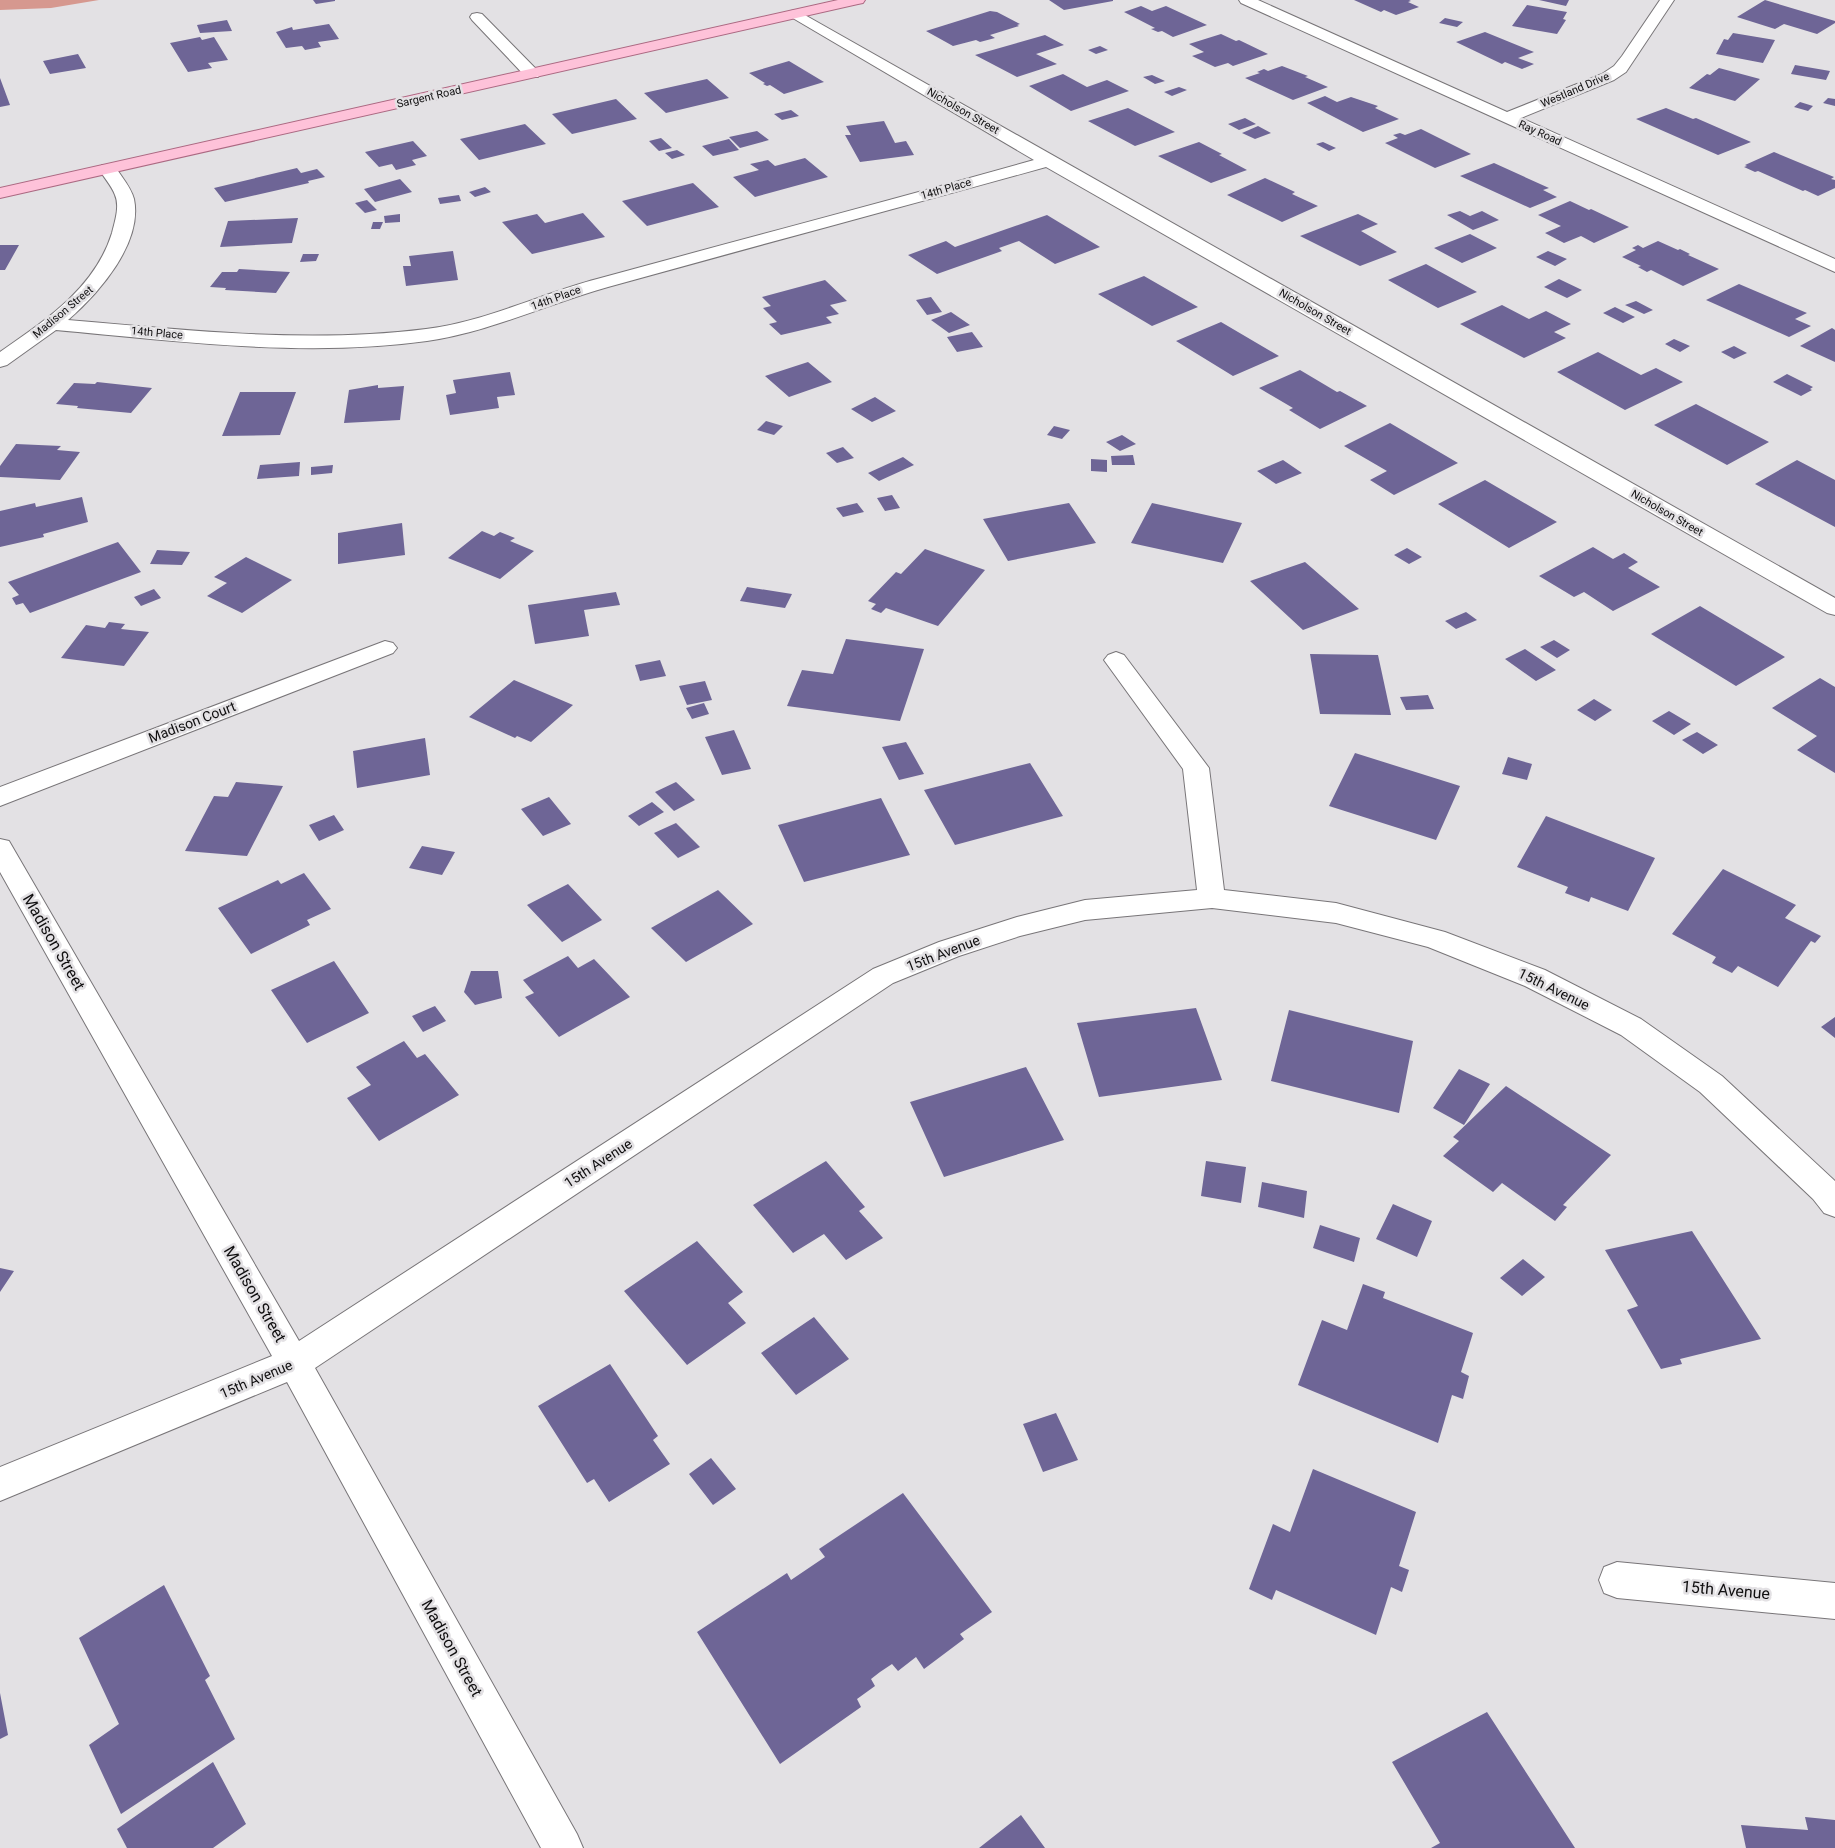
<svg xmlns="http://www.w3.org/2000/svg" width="1835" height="1848" font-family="Roboto,sans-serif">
<rect width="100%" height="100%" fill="#e3e1e4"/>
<path fill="#d6988f" d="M 0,0 L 99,0 L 51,8 L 0,10 Z"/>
<path fill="#6e6596" d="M 313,0 L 335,0 L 335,1 L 316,4 Z
M 1049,0 L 1113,0 L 1113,1 L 1064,10 Z
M 1354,0 L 1409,0 L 1411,1 L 1408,2 L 1419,7 L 1396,15 L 1384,10 L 1381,12 Z
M 1539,0 L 1569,0 L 1566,6 Z
M 1765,0 L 1835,21 L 1835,23 L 1817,34 L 1784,24 L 1775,29 L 1737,17 Z
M 1527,5 L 1567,12 L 1563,19 L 1566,20 L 1557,34 L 1512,26 Z
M 1141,6 L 1152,11 L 1166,6 L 1207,25 L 1173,37 L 1162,31 L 1158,32 L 1151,29 L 1155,28 L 1124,12 Z
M 990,11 L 997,12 L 1020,24 L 1017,25 L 1019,26 L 990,35 L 995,38 L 980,42 L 976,40 L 953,46 L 926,31 Z
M 1445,18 L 1463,22 L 1457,27 L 1439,23 Z
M 227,20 L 232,31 L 200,33 L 197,25 Z
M 329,24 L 339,39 L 318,42 L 321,47 L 305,50 L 302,46 L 286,48 L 276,32 L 292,27 L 293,30 Z
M 1485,32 L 1534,52 L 1518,58 L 1534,64 L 1522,69 L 1505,62 L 1502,64 L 1456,42 Z
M 1733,33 L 1775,40 L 1763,63 L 1716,54 L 1724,39 L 1728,40 Z
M 1221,34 L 1236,41 L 1239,40 L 1268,54 L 1233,66 L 1228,63 L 1215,67 L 1192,56 L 1204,52 L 1189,44 Z
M 1045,35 L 1064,45 L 1036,54 L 1057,64 L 1017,77 L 975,55 Z
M 200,37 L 202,40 L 214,37 L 228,60 L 208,63 L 212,68 L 188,72 L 170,43 Z
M 1100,46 L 1108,50 L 1096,54 L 1088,50 Z
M 78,54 L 86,68 L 50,74 L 43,61 Z
M 789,61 L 824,82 L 784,94 L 770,85 L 767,86 L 763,84 L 765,83 L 749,73 Z
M 1795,65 L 1830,71 L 1826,80 L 1791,74 Z
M 1282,66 L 1308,76 L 1305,77 L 1328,87 L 1293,100 L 1245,78 L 1260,73 L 1257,72 L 1264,69 L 1268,71 Z
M 1719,68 L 1760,79 L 1735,101 L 1689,88 L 1707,74 L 1710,75 Z
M 1063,74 L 1087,87 L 1107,80 L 1129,91 L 1071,111 L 1029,86 Z
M 1152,75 L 1165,81 L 1155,84 L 1143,77 Z
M 0,78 L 10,105 L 0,107 Z
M 707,79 L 729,98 L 666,113 L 644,93 Z
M 1179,87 L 1187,90 L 1172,96 L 1164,92 Z
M 1325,96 L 1337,102 L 1351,97 L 1378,106 L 1375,108 L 1399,119 L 1363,132 L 1307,103 Z
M 1828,98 L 1835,99 L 1835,106 L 1823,103 Z
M 616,99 L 637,119 L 572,134 L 552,114 Z
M 1800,102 L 1813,106 L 1808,111 L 1794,107 Z
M 1128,108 L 1175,132 L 1135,146 L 1088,121 Z
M 1666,108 L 1693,119 L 1696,118 L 1751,142 L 1718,155 L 1636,119 Z
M 791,110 L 799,116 L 782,120 L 774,114 Z
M 1245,118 L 1256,124 L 1239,130 L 1228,124 Z
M 884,121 L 895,143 L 906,141 L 914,155 L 860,162 L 845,135 L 851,135 L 846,126 Z
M 525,124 L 546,144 L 479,160 L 460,139 Z
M 1258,126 L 1271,133 L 1255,139 L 1242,133 Z
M 1421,129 L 1471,154 L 1435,168 L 1385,143 L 1398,138 L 1393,135 L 1400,133 L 1405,135 Z
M 757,131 L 769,140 L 740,148 L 729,137 Z
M 661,138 L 672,148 L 659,151 L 649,141 Z
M 729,139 L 739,150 L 713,156 L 702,146 Z
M 413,141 L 427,156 L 412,160 L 416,165 L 396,170 L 392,164 L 379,167 L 365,152 Z
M 1199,142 L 1222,154 L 1219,155 L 1247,170 L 1211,183 L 1158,156 Z
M 1323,142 L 1336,148 L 1329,151 L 1316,144 Z
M 677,150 L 685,155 L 672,159 L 665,153 Z
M 1774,152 L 1834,177 L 1831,179 L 1835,180 L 1835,188 L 1818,196 L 1805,190 L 1803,191 L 1758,171 L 1755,172 L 1744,167 L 1747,166 L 1745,165 Z
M 805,158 L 828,177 L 755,197 L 733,177 L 759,170 L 750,164 L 768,160 L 775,166 Z
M 1494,163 L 1549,188 L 1543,190 L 1557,197 L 1530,208 L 1460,176 Z
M 297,168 L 301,173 L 317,169 L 325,177 L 308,181 L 309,183 L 225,202 L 214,188 Z
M 1265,178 L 1295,192 L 1292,194 L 1318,206 L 1282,222 L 1227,195 Z
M 400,179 L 412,192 L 375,202 L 364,189 Z
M 693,183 L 719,207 L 647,226 L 622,201 Z
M 485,187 L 491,192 L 475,197 L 469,192 Z
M 459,195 L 461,201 L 440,204 L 438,198 Z
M 367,200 L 377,210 L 365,213 L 355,203 Z
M 1570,201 L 1589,210 L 1591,209 L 1629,227 L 1594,243 L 1581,236 L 1564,243 L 1545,233 L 1561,226 L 1538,215 Z
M 1460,211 L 1470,216 L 1482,211 L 1499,220 L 1473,230 L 1447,215 Z
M 583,213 L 605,237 L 532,254 L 502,222 L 537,214 L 545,223 Z
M 400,214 L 400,222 L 385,223 L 384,216 Z
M 1358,214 L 1378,224 L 1361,231 L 1397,252 L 1360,266 L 1300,236 Z
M 1047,215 L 1100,247 L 1055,264 L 1019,241 L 999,248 L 1002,251 L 937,274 L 908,255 L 946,241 L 955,247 Z
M 298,218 L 292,243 L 220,247 L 228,221 Z
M 373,222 L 383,222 L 380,229 L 371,229 Z
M 1470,234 L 1497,248 L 1462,263 L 1434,248 Z
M 1658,241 L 1678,250 L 1680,249 L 1690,254 L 1688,255 L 1719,269 L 1683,286 L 1651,270 L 1647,272 L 1638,267 L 1641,266 L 1622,257 L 1636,250 L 1632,248 L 1638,245 L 1643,248 Z
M 0,245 L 19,245 L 5,270 L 0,270 Z
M 453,251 L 458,280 L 406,286 L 403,266 L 411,266 L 409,256 Z
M 1548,251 L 1567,259 L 1555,266 L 1536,257 Z
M 303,254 L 319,254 L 316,261 L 300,262 Z
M 1426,264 L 1477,292 L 1438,308 L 1388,280 Z
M 239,269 L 290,272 L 276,293 L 225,290 L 226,288 L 210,287 L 222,272 L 237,272 Z
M 1144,276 L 1198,307 L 1152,326 L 1098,294 Z
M 1559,279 L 1582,290 L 1567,298 L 1544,287 Z
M 825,280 L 847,301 L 830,305 L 839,314 L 826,317 L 832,323 L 781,335 L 769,324 L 777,322 L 763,308 L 771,306 L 762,297 Z
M 1739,284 L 1807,313 L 1795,319 L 1811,326 L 1789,337 L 1706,300 Z
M 931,297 L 942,312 L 927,315 L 916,300 Z
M 1636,301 L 1653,310 L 1644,314 L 1625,305 Z
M 1502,305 L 1529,319 L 1546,311 L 1571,324 L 1554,332 L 1566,338 L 1524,358 L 1460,324 Z
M 1615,307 L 1635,317 L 1623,323 L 1603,313 Z
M 951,312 L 970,325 L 949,333 L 931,320 Z
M 1221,322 L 1279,356 L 1233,376 L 1176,341 Z
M 1832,328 L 1835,330 L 1835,362 L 1800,346 Z
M 972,332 L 983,347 L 957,352 L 947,337 Z
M 1674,339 L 1690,346 L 1680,352 L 1665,344 Z
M 1734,346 L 1747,353 L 1734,359 L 1721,352 Z
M 1598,352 L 1641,375 L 1656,368 L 1683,382 L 1625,410 L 1557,372 Z
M 808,362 L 832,382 L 789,397 L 765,376 Z
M 1300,370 L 1337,392 L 1340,391 L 1367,406 L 1320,429 L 1289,410 L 1293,408 L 1259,388 Z
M 510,372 L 515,395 L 497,397 L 499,408 L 450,415 L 446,395 L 456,393 L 453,380 Z
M 1787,374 L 1813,387 L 1810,389 L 1812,390 L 1801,396 L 1773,382 Z
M 97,382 L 152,388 L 131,413 L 77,408 L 78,406 L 56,404 L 74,383 L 95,384 Z
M 378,385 L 378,388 L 404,386 L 400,420 L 344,423 L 349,390 Z
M 240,392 L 296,392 L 280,435 L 222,436 Z
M 875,397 L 896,411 L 872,422 L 851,409 Z
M 1696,404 L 1769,442 L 1727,465 L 1654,425 Z
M 766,421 L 783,426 L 774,435 L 757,430 Z
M 1390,423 L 1458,463 L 1394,495 L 1370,480 L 1387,471 L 1344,446 Z
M 1054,426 L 1070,430 L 1062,439 L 1047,435 Z
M 1122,435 L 1136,444 L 1120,451 L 1106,442 Z
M 16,444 L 61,446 L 57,450 L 80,452 L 60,480 L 0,477 L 0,466 Z
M 843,447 L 854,458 L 837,463 L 826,453 Z
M 1133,455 L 1135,465 L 1112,465 L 1111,456 Z
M 903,457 L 914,465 L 879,481 L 868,473 Z
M 1091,459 L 1107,460 L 1107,472 L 1091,471 Z
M 1283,460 L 1302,473 L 1276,484 L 1257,471 Z
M 1797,460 L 1835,480 L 1835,527 L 1755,484 Z
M 300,462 L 299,476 L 257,479 L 260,465 Z
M 333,465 L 332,473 L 311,475 L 311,467 Z
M 1485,480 L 1557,522 L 1509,548 L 1438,504 Z
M 892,495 L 900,508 L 885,511 L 877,498 Z
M 82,497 L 88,522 L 43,534 L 44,537 L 0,547 L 0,511 L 35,503 L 36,507 Z
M 857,503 L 864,512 L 843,517 L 836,508 Z
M 1069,503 L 1096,543 L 1008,561 L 983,519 Z
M 1152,503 L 1242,523 L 1223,563 L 1131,543 Z
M 402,523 L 405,555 L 338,564 L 338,533 Z
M 482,531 L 494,536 L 500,532 L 515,538 L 510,541 L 534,551 L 500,579 L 448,558 Z
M 118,542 L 141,572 L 30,613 L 23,603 L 16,605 L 12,598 L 19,595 L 8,582 Z
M 1593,547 L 1613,559 L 1624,553 L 1638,562 L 1628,568 L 1660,587 L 1613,611 L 1584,592 L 1574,597 L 1539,576 Z
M 1407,548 L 1422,557 L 1409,564 L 1394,555 Z
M 925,549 L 985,570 L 938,626 L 886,608 L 881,613 L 871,609 L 876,604 L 868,601 L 896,572 L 901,574 Z
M 157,550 L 190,552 L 182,565 L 150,564 Z
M 246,557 L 292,580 L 242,613 L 207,596 L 227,583 L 214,577 Z
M 1305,562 L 1359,609 L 1303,630 L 1250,581 Z
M 747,587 L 792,594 L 785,608 L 740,601 Z
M 154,589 L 161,598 L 141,606 L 134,597 Z
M 616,592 L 620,605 L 584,610 L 589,636 L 535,644 L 528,605 Z
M 1700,606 L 1785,657 L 1736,686 L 1651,634 Z
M 1466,612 L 1477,620 L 1456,629 L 1445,621 Z
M 109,622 L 125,624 L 121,629 L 149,632 L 124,666 L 61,658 L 86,625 L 105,628 Z
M 846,639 L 924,649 L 900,721 L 787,706 L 802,670 L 833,674 Z
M 1554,640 L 1570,650 L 1557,658 L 1540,647 Z
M 1525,649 L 1556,670 L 1536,681 L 1505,659 Z
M 1310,654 L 1378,655 L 1391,715 L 1320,714 Z
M 660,660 L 666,676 L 640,681 L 635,665 Z
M 1820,678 L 1835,687 L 1835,773 L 1797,750 L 1817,736 L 1772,708 Z
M 514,680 L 573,705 L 531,742 L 517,736 L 515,738 L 469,717 Z
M 705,681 L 712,700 L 687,705 L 679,686 Z
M 1428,695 L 1434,709 L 1406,710 L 1400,697 Z
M 1594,699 L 1612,710 L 1595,721 L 1577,710 Z
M 704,703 L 709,714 L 692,719 L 686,708 Z
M 1669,711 L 1691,724 L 1674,735 L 1652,721 Z
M 734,730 L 751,769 L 722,775 L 705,737 Z
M 1697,732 L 1718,745 L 1703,754 L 1682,740 Z
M 425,738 L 430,775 L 357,788 L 353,751 Z
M 906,742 L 924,774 L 899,780 L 882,747 Z
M 1355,753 L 1460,786 L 1436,840 L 1329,806 Z
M 1508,757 L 1532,764 L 1527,780 L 1502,774 Z
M 1030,763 L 1063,816 L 955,845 L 924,790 Z
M 236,782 L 283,786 L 247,856 L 185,851 L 214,796 L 228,797 Z
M 676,782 L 695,800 L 674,811 L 655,792 Z
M 549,797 L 571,824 L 543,836 L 521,809 Z
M 881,798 L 910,855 L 804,882 L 778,825 Z
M 652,802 L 664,812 L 639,826 L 628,816 Z
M 334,815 L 344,830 L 319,841 L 309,825 Z
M 1546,816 L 1655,858 L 1628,911 L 1591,897 L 1589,902 L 1565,893 L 1568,887 L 1517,867 Z
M 676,823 L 700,847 L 678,858 L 654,833 Z
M 422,846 L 455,852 L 442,875 L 409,868 Z
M 1723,869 L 1796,905 L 1785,918 L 1821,936 L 1815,943 L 1811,941 L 1778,987 L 1738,966 L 1732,973 L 1712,963 L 1716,957 L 1672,934 Z
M 304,873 L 331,909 L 307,920 L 310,925 L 251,954 L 218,908 L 278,880 L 281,884 Z
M 568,884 L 602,920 L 562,942 L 527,905 Z
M 718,890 L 753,924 L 686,962 L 651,928 Z
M 568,956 L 578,968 L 594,959 L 630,997 L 559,1037 L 525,997 L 534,993 L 523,980 Z
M 334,961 L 369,1013 L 307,1043 L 271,990 Z
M 471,971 L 498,971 L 502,998 L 475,1005 L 464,992 Z
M 435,1006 L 446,1021 L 423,1032 L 412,1016 Z
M 1196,1008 L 1222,1080 L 1099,1097 L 1077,1023 Z
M 1289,1010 L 1413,1041 L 1399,1113 L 1271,1081 Z
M 1835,1017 L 1835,1038 L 1821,1027 Z
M 404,1041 L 417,1058 L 425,1054 L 459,1095 L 379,1141 L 347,1098 L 371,1085 L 356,1067 Z
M 1026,1067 L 1064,1140 L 944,1177 L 910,1102 Z
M 1459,1069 L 1490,1084 L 1464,1125 L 1433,1108 Z
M 1506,1086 L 1611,1155 L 1563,1205 L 1567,1207 L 1555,1221 L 1502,1183 L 1493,1192 L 1443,1156 L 1459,1141 L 1453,1137 Z
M 826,1161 L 865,1207 L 859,1211 L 883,1238 L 846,1260 L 824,1234 L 793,1253 L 753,1205 Z
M 1206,1161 L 1246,1167 L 1241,1203 L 1201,1196 Z
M 1262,1182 L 1307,1191 L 1304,1218 L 1258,1207 Z
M 1393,1204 L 1432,1221 L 1417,1257 L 1376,1239 Z
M 1320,1225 L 1360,1238 L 1354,1262 L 1313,1248 Z
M 1692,1231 L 1761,1339 L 1680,1359 L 1682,1364 L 1661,1369 L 1627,1310 L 1638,1306 L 1605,1250 Z
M 697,1241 L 743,1292 L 728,1303 L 746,1323 L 687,1365 L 624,1291 Z
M 1523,1259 L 1545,1277 L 1522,1296 L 1500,1278 Z
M 0,1268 L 14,1271 L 0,1292 Z
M 1363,1284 L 1385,1292 L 1383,1298 L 1473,1333 L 1461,1372 L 1469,1376 L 1463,1399 L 1452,1395 L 1438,1443 L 1298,1385 L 1322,1320 L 1347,1330 Z
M 814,1317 L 849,1359 L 796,1395 L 761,1353 Z
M 610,1364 L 658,1436 L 653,1440 L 670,1464 L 609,1502 L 594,1479 L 587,1483 L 538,1406 Z
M 1056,1413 L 1078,1460 L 1043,1472 L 1023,1424 Z
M 711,1458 L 736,1489 L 713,1505 L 689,1474 Z
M 1313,1469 L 1416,1512 L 1399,1566 L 1409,1570 L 1402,1592 L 1391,1587 L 1376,1635 L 1276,1590 L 1272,1600 L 1249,1589 L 1273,1524 L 1290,1532 Z
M 903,1493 L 992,1612 L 960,1634 L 964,1639 L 924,1669 L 916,1657 L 898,1671 L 892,1664 L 880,1672 L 871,1679 L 875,1686 L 857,1699 L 861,1707 L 780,1764 L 697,1632 L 787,1573 L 791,1580 L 825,1557 L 819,1549 Z
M 164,1585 L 210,1676 L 205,1680 L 235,1739 L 121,1814 L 89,1745 L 119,1724 L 79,1638 Z
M 0,1693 L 8,1735 L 0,1739 Z
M 1487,1712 L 1575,1848 L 1431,1848 L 1440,1843 L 1392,1762 Z
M 213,1762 L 246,1824 L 213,1848 L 127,1848 L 117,1829 Z
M 1021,1815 L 1045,1848 L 979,1848 Z
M 1805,1817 L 1835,1820 L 1835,1848 L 1746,1848 L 1741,1825 L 1808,1830 Z"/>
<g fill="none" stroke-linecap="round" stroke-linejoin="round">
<g stroke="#787578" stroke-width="2">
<path id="minor" d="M 1239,0 L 1258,0 L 1507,112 L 1602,74 L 1614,66 L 1622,56 L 1660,0 L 1674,0 L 1626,72 L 1614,80 L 1521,118 L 1835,259 L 1835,272 L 1241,3 Z
M 796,10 L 1835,598 L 1835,615 L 1827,613 L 1046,167 C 900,208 754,246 608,287 C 547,304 490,332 427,341 C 304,358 178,341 56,330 L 7,365 L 0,367 L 0,352 C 46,320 95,288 112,233 C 115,221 120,206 115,195 C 112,186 104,178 99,169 L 102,165 L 114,165 C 120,175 131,187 134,199 C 143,243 99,293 68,320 C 187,330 307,344 426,329 C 485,322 540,294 597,279 C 743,239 889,201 1034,160 L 791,17 L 789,14 L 791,11 Z
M 477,13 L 482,14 L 538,71 L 540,74 L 538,77 L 526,77 L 472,20 L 470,17 L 472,14 Z
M 385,641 L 393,643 L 397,648 L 393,653 L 0,806 L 0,787 Z
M 1116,652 L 1124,655 L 1209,768 L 1224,890 L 1336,903 L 1445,932 L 1545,970 L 1641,1019 L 1722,1076 L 1835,1181 L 1835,1217 L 1824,1213 L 1813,1199 L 1700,1092 L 1621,1035 L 1525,986 L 1428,947 L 1336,923 L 1212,908 L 1085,920 L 1020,936 L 959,956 L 893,983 L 315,1368 L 577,1834 L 583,1848 L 541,1848 L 287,1382 L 0,1501 L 0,1467 L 272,1356 L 0,872 L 0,839 L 9,841 L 299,1341 L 873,969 L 939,942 L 1017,917 L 1085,900 L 1197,890 L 1183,769 L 1104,660 L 1108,655 Z
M 1617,1562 L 1835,1583 L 1835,1619 L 1617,1598 L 1604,1593 L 1599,1580 L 1604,1567 Z"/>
</g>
<g stroke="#ab6982" stroke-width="2">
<path id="major" d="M 838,0 L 865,0 L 863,3 L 858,4 L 0,198 L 0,188 Z"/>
</g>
<use href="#minor" fill="#fff" fill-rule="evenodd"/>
<use href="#major" fill="#fec2d9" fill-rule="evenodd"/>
</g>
<g text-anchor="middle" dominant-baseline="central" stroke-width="5" stroke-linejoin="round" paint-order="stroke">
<g font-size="11" fill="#100f10" stroke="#e3e1e4">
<text transform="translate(1575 90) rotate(-23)">Westland Drive</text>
<text transform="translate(429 97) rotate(-13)">Sargent Road</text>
<text transform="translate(963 111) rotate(30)">Nicholson Street</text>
<text transform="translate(1540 133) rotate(24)">Ray Road</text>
<text transform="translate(946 189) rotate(-16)">14th Place</text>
<text transform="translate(556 298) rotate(-20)">14th Place</text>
<text transform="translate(63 312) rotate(-40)">Madison Street</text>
<text transform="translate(1315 312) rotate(30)">Nicholson Street</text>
<text transform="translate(157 333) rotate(5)">14th Place</text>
<text transform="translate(1667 513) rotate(30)">Nicholson Street</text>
</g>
<g font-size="14" fill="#100f10" stroke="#e3e1e4">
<text transform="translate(192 722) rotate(-21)">Madison Court</text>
<text transform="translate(943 953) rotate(-21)">15th Avenue</text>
<text transform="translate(1554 989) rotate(26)">15th Avenue</text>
<text transform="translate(598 1163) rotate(-33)">15th Avenue</text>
<text transform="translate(256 1379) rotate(-23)">15th Avenue</text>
</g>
<g font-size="16" fill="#100f10" stroke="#e3e1e4">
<text transform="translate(54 942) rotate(60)">Madison Street</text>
<text transform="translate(255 1294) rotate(60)">Madison Street</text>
<text transform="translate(1726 1590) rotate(5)">15th Avenue</text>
<text transform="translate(452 1648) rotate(61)">Madison Street</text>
</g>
</g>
</svg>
